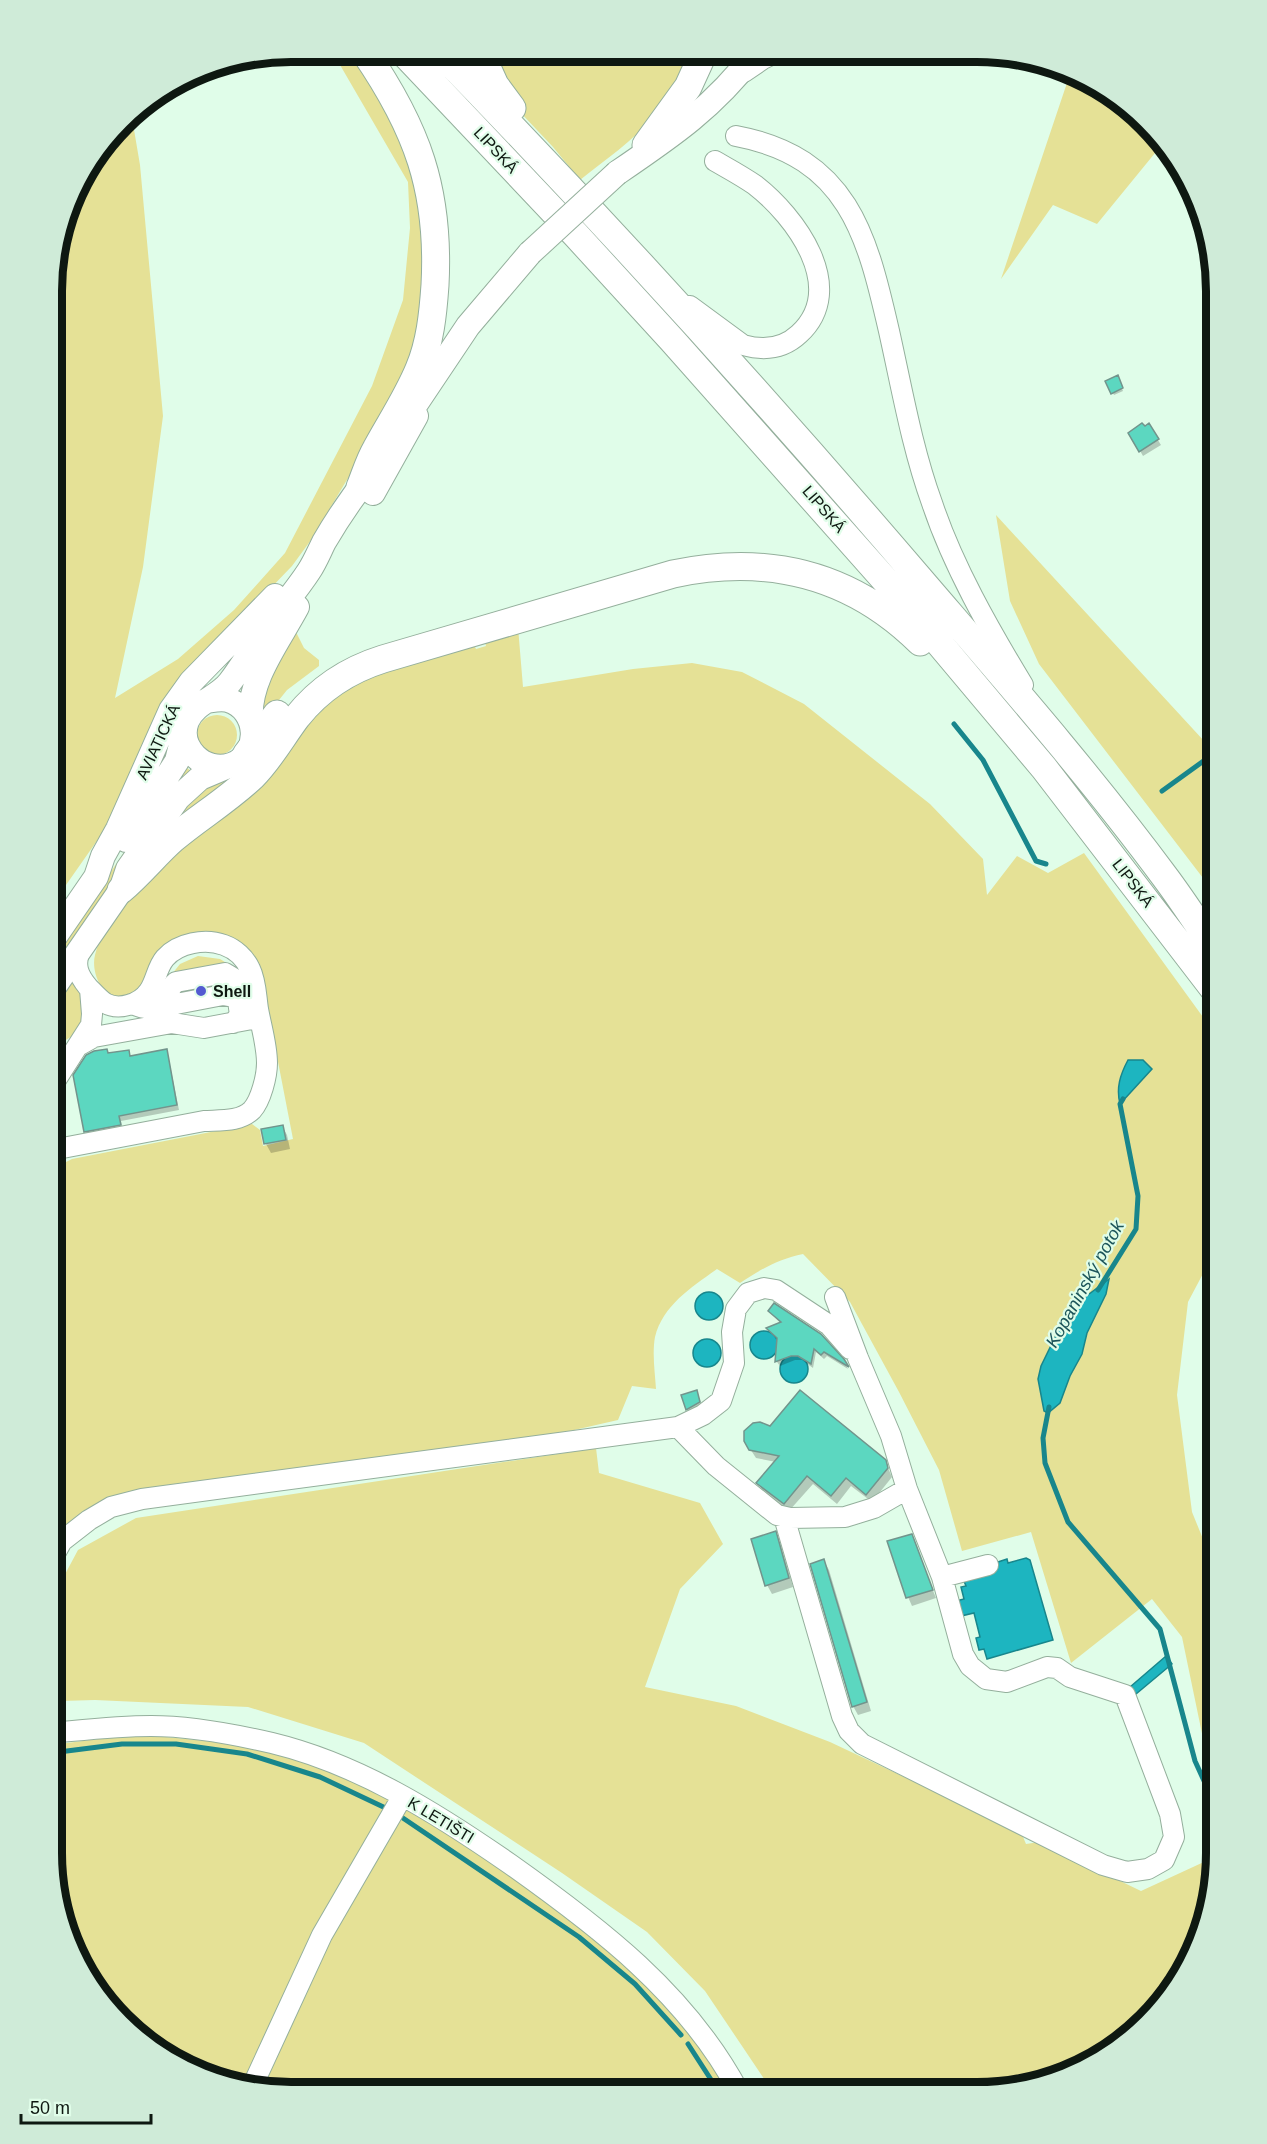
<svg xmlns="http://www.w3.org/2000/svg" width="1267" height="2144" font-family="Helvetica,sans-serif">
<rect width="100%" height="100%" fill="#e0fde9"/>
<path fill="#e5e196" d="M 330,51 L 355,51 L 409,152 L 426,251 L 420,320 L 404,373 L 366,448 L 311,540 L 292,566 L 242,618 L 115,815 L 52,905 L 53,259 L 76,184 L 131,112 L 140,165 L 163,416 L 143,567 L 115,698 L 178,659 L 234,610 L 285,553 L 372,386 L 403,300 L 410,228 L 408,182 L 336,58 Z
M 485,52 L 692,52 C 683,74 669,98 654,116 C 633,141 605,160 580,180 L 553,147 L 519,111 Z
M 1071,71 L 1123,101 L 1164,142 L 1097,224 L 1053,205 L 1001,279 Z
M 996,515 L 1216,754 L 1216,895 L 1039,664 L 1010,601 Z
M 293,626 L 304,648 L 319,660 L 319,666 L 287,690 L 263,720 L 257,704 Z
M 518,627 L 523,687 L 633,669 L 692,663 L 742,672 L 804,704 L 930,804 L 983,859 L 987,895 L 1017,856 L 1048,873 L 1084,853 L 1216,1035 L 1216,1249 L 1188,1302 L 1177,1395 L 1192,1512 L 1216,1571 L 1215,1770 L 1205,1748 L 1182,1637 L 1152,1599 L 1071,1663 L 1031,1532 L 962,1551 L 939,1470 L 899,1392 L 850,1302 L 803,1254 C 779,1259 761,1269 740,1283 L 717,1269 C 692,1287 663,1305 655,1337 C 652,1353 655,1373 656,1389 L 632,1386 L 618,1420 L 548,1436 L 167,1485 L 87,1509 L 51,1537 L 52,1169 L 72,1159 L 252,1124 L 260,1130 L 263,1146 L 293,1139 L 261,974 L 209,933 L 140,989 C 133,993 127,997 118,997 C 100,996 91,970 95,955 C 99,937 113,921 123,905 L 310,713 L 354,678 L 472,641 L 476,649 L 486,646 L 484,638 Z
M197 735a20 20 0 1 1 40 0a20 20 0 1 1-40 0Z
M 263,754 L 175,823 L 198,793 Z
M 186,767 L 191,771 L 52,972 L 52,958 L 170,785 Z
M 198,956 L 220,959 L 233,967 L 168,979 L 180,964 Z
M 72,983 L 80,989 L 83,1017 L 81,1023 L 74,1035 L 61,1043 L 52,1057 L 52,1012 Z
M 596,1448 L 599,1473 L 700,1503 L 723,1544 L 680,1589 L 645,1687 L 736,1706 L 830,1742 L 1021,1832 L 1026,1844 L 1039,1842 L 1141,1891 L 1206,1861 L 1215,1872 L 1203,1931 L 1167,1999 L 1123,2043 L 1068,2075 L 977,2093 L 773,2092 L 705,1991 L 647,1932 L 562,1873 L 364,1743 L 248,1707 L 95,1700 L 60,1701 L 51,1671 L 51,1608 L 55,1593 L 78,1550 L 136,1518 Z
M 153,1736 C 206,1740 259,1746 309,1764 C 382,1790 448,1833 511,1877 C 595,1936 679,2000 728,2092 L 259,2091 L 199,2075 L 144,2043 L 100,1999 L 69,1945 L 51,1854 L 51,1745 L 114,1737 Z"/>
<path fill="#1db5c0" stroke="#18868c" stroke-width="1.5" d="M 1128,1060 L 1143,1060 L 1152,1069 L 1120,1104 C 1116,1088 1120,1075 1128,1060 Z
M 1109,1279 L 1106,1294 L 1087,1333 L 1082,1354 L 1070,1376 L 1060,1403 L 1048,1413 L 1044,1411 L 1038,1379 L 1041,1366 L 1063,1321 L 1076,1304 Z
M695 1306a14 14 0 1 1 28 0a14 14 0 1 1-28 0Z
M750 1345a14 14 0 1 1 28 0a14 14 0 1 1-28 0Z
M693 1353a14 14 0 1 1 28 0a14 14 0 1 1-28 0Z
M780 1369a14 14 0 1 1 28 0a14 14 0 1 1-28 0Z
M 1026,1558 L 1030,1560 L 1053,1640 L 987,1659 L 984,1649 L 979,1650 L 976,1638 L 980,1637 L 974,1613 L 961,1616 L 956,1601 L 964,1599 L 961,1587 L 966,1586 L 964,1581 L 992,1564 L 1007,1559 L 1008,1563 Z
M 1166,1656 L 1172,1664 L 1136,1694 L 1130,1687 Z"/>
<path fill="#0003" d="M 1117,377 L 1123,391 L 1114,395 L 1107,381 Z
M 1149,426 L 1161,445 L 1143,456 L 1130,433 Z
M 166,1050 L 168,1055 L 179,1110 L 121,1121 L 122,1129 L 88,1136 L 85,1131 L 109,1055 L 128,1052 L 131,1057 Z
M 282,1126 L 287,1135 L 290,1149 L 271,1153 L 266,1144 L 263,1130 Z
M 770,1312 L 843,1360 L 848,1369 L 827,1356 L 824,1359 L 816,1352 L 813,1368 L 802,1360 L 795,1360 L 780,1366 L 777,1362 L 778,1340 L 769,1328 L 781,1324 Z
M 697,1392 L 703,1408 L 690,1415 L 687,1409 Z
M 745,1441 L 885,1461 L 892,1477 L 872,1502 L 851,1486 L 837,1504 L 813,1484 L 788,1512 L 763,1492 L 758,1483 L 776,1462 L 756,1458 Z
M 775,1533 L 780,1542 L 793,1587 L 772,1594 L 767,1585 Z
M 911,1536 L 936,1598 L 912,1606 L 908,1597 Z
M 824,1561 L 829,1570 L 871,1711 L 858,1715 L 853,1706 Z"/>
<g fill="none" stroke-linecap="round" stroke-linejoin="round">
<path stroke="#18868c" stroke-width="5" d="M 954,724 L 983,760 L 1036,861 L 1046,864
M 1162,791 L 1216,752
M 1098,1290 L 1136,1229 L 1138,1196 L 1120,1104 L 1123,1099
M 1049,1407 L 1043,1438 L 1045,1463 L 1068,1522 L 1160,1629 L 1195,1761 L 1215,1805
M 51,1753 L 122,1744 L 176,1744 L 247,1754 L 320,1777 L 394,1812 L 579,1937 L 635,1984 L 681,2035
M 688,2044 L 719,2092"/>
</g>
<path fill="#5cd7c0" stroke="#72948c" stroke-width="1.5" d="M 1118,375 L 1123,388 L 1111,394 L 1105,381 Z
M 1142,423 L 1145,426 L 1149,423 L 1159,439 L 1139,452 L 1128,433 Z
M 107,1049 L 108,1053 L 129,1050 L 130,1056 L 167,1049 L 177,1105 L 119,1116 L 121,1125 L 84,1132 L 73,1075 L 86,1055 L 94,1051 Z
M 283,1125 L 286,1140 L 264,1144 L 261,1129 Z
M 774,1303 L 821,1334 L 844,1359 L 849,1367 L 824,1352 L 821,1355 L 814,1349 L 811,1364 L 798,1356 L 791,1356 L 775,1362 L 777,1338 L 766,1328 L 781,1322 L 768,1311 Z
M 697,1390 L 700,1402 L 686,1410 L 681,1395 Z
M 800,1390 L 886,1460 L 888,1468 L 866,1495 L 846,1478 L 831,1496 L 807,1476 L 784,1504 L 756,1483 L 779,1456 L 749,1450 L 744,1441 L 744,1431 L 753,1423 L 760,1422 L 770,1426 Z
M 776,1531 L 789,1578 L 765,1586 L 751,1539 Z
M 912,1534 L 933,1590 L 906,1598 L 887,1541 Z
M 824,1559 L 867,1702 L 852,1707 L 810,1564 Z"/>
<g fill="none" stroke-linecap="round" stroke-linejoin="round">
<g stroke="#94af9c" stroke-width="22">
<path id="minor" d="M 744,72 L 763,59 L 777,52
M 736,136 C 848,157 867,235 889,331 C 902,389 912,448 932,503 C 953,566 989,629 1023,685
M 690,306 L 743,345 C 764,351 783,349 799,334 C 849,288 795,216 755,185 C 742,176 729,169 715,161
M 131,1004 C 136,1005 139,1007 145,1008 C 164,1012 165,991 176,982 L 225,973 L 235,979 L 240,1015 L 233,1023
M 155,1008 L 223,995 L 234,997 L 239,1002
M 78,1046 L 94,1037 L 172,1023 L 204,1028 L 252,1019 L 256,1015 L 258,1009
M 52,1086 L 91,1025 L 92,1014 L 90,989
M 52,1150 L 204,1121 C 220,1120 240,1122 252,1110 C 261,1100 267,1076 267,1063 C 267,1045 261,1026 258,1009 C 256,996 256,981 250,969 C 245,958 235,949 224,945 C 205,938 178,943 165,958 C 157,967 156,981 149,991 C 140,1004 119,1011 105,1003 C 99,999 93,992 88,987 C 78,975 74,965 80,950
M 678,1427 L 703,1415 L 721,1401 L 734,1363 L 732,1332 L 736,1309 L 748,1293 L 764,1288 L 776,1290 L 829,1325 L 850,1349
M 784,1517 L 842,1716 L 849,1731 L 862,1744 L 1103,1865 L 1127,1872 L 1148,1869 L 1164,1860 L 1174,1837 L 1170,1814 L 1125,1695 L 1070,1677 L 1057,1668 L 1047,1667 L 1007,1682 L 986,1679 L 970,1666 L 963,1654 L 942,1577 L 907,1489 L 891,1436 L 858,1358 L 835,1297
M 51,1561 L 62,1541 L 89,1520 L 111,1507 L 142,1499 L 678,1427 L 716,1466 L 777,1515 L 790,1518 L 845,1517 L 874,1508 L 907,1489
M 942,1577 L 988,1565
M 51,1733 C 84,1730 117,1726 151,1726 C 191,1726 233,1734 272,1743 C 359,1764 438,1814 510,1864 C 599,1927 687,1994 739,2092
M 251,2089 L 322,1935 L 402,1797"/>
</g>
<g stroke="#94af9c" stroke-width="26">
<path id="major" d="M 617,173 C 673,135 714,107 756,52
M 401,426 L 468,326 L 530,253
M 373,493 L 416,416
M 206,701 C 213,700 221,698 228,700 C 259,709 262,755 231,765 C 204,774 177,747 187,721 C 195,702 218,698 230,682 C 243,665 254,646 266,629 C 280,609 296,591 309,571 C 315,562 319,552 324,542 C 338,518 355,493 373,471
M 251,721 C 247,681 279,641 297,607
M 126,840 L 177,761 L 185,729
M 52,941 L 96,877 L 103,856 L 118,829 L 171,710 L 191,682 L 275,596
M 52,990 L 121,890 L 128,869 L 178,798 L 200,778 L 226,767"/>
</g>
<g stroke="#94af9c" stroke-width="29">
<path id="highway" d="M 402,51 L 576,235 L 672,340 L 908,606 L 1044,768 L 1216,992
M 439,51 C 604,221 764,397 918,577 C 1002,675 1088,773 1165,877 C 1183,901 1199,926 1216,951
M 480,52 L 495,85 L 512,108
M 646,145 L 688,87 L 704,52
M 360,487 C 365,475 369,461 376,449 C 390,423 407,398 419,369 C 430,343 433,314 435,285 C 440,190 417,128 364,51
M 246,755 L 277,714
M 121,890 C 140,874 155,855 173,839 C 199,817 228,800 253,776 C 270,759 282,737 297,717 C 320,688 348,670 383,659 L 673,574 C 767,554 851,574 920,642"/>
</g>
<use href="#minor" stroke="#fff" stroke-width="20"/>
<use href="#major" stroke="#fff" stroke-width="24"/>
<use href="#highway" stroke="#fff" stroke-width="27"/>
<g stroke="#94af9c" stroke-width="26" stroke-linecap="butt">
<path id="major-bridge" d="M 530,253 L 617,173"/>
</g>
<use href="#major-bridge" stroke="#fff" stroke-width="24"/>
</g>
<circle fill="#535ad1" stroke="#e0fde9" stroke-width="2" cx="201" cy="991" r="6"/>
<g text-anchor="middle" dominant-baseline="central" stroke-width="4.5" stroke-linejoin="round" paint-order="stroke">
<g font-size="16" fill="#0e1811" stroke="#e0fde9">
<text transform="translate(496 150) rotate(47)">LIPSKÁ</text>
<text transform="translate(824 509) rotate(49)">LIPSKÁ</text>
<text transform="translate(158 742) rotate(-65)">AVIATICKÁ</text>
<text transform="translate(1133 883) rotate(52)">LIPSKÁ</text>
<text transform="translate(441 1820) rotate(31)">K LETIŠTI</text>
</g>
<g font-size="16" font-weight="bold" fill="#0e1811" stroke="#e0fde9" text-anchor="start">
<text x="213" y="991">Shell</text>
</g>
<g font-size="18" font-style="italic" fill="#1d555a" stroke="#e0fde9">
<text transform="translate(1085 1284) rotate(-61)">Kopaninský potok</text>
</g>
</g>
<path d="M0 0H1267V2144H0ZM291 62H977A229 229 0 0 1 1206 291V1853A229 229 0 0 1 977 2082H291A229 229 0 0 1 62 1853V291A229 229 0 0 1 291 62Z" fill="#cfebd8" fill-rule="evenodd"/>
<path fill="none" stroke="#0e1811" stroke-width="8" d="M291 62H977A229 229 0 0 1 1206 291V1853A229 229 0 0 1 977 2082H291A229 229 0 0 1 62 1853V291A229 229 0 0 1 291 62Z"/>
<path d="M21 2114v9h130v-9" fill="none" stroke="#0e1811" stroke-width="3"/>
<text x="30" y="2114" font-size="18" fill="#0e1811" stroke="#e0fde9" stroke-width="4.5" paint-order="stroke">50 m</text>
</svg>
